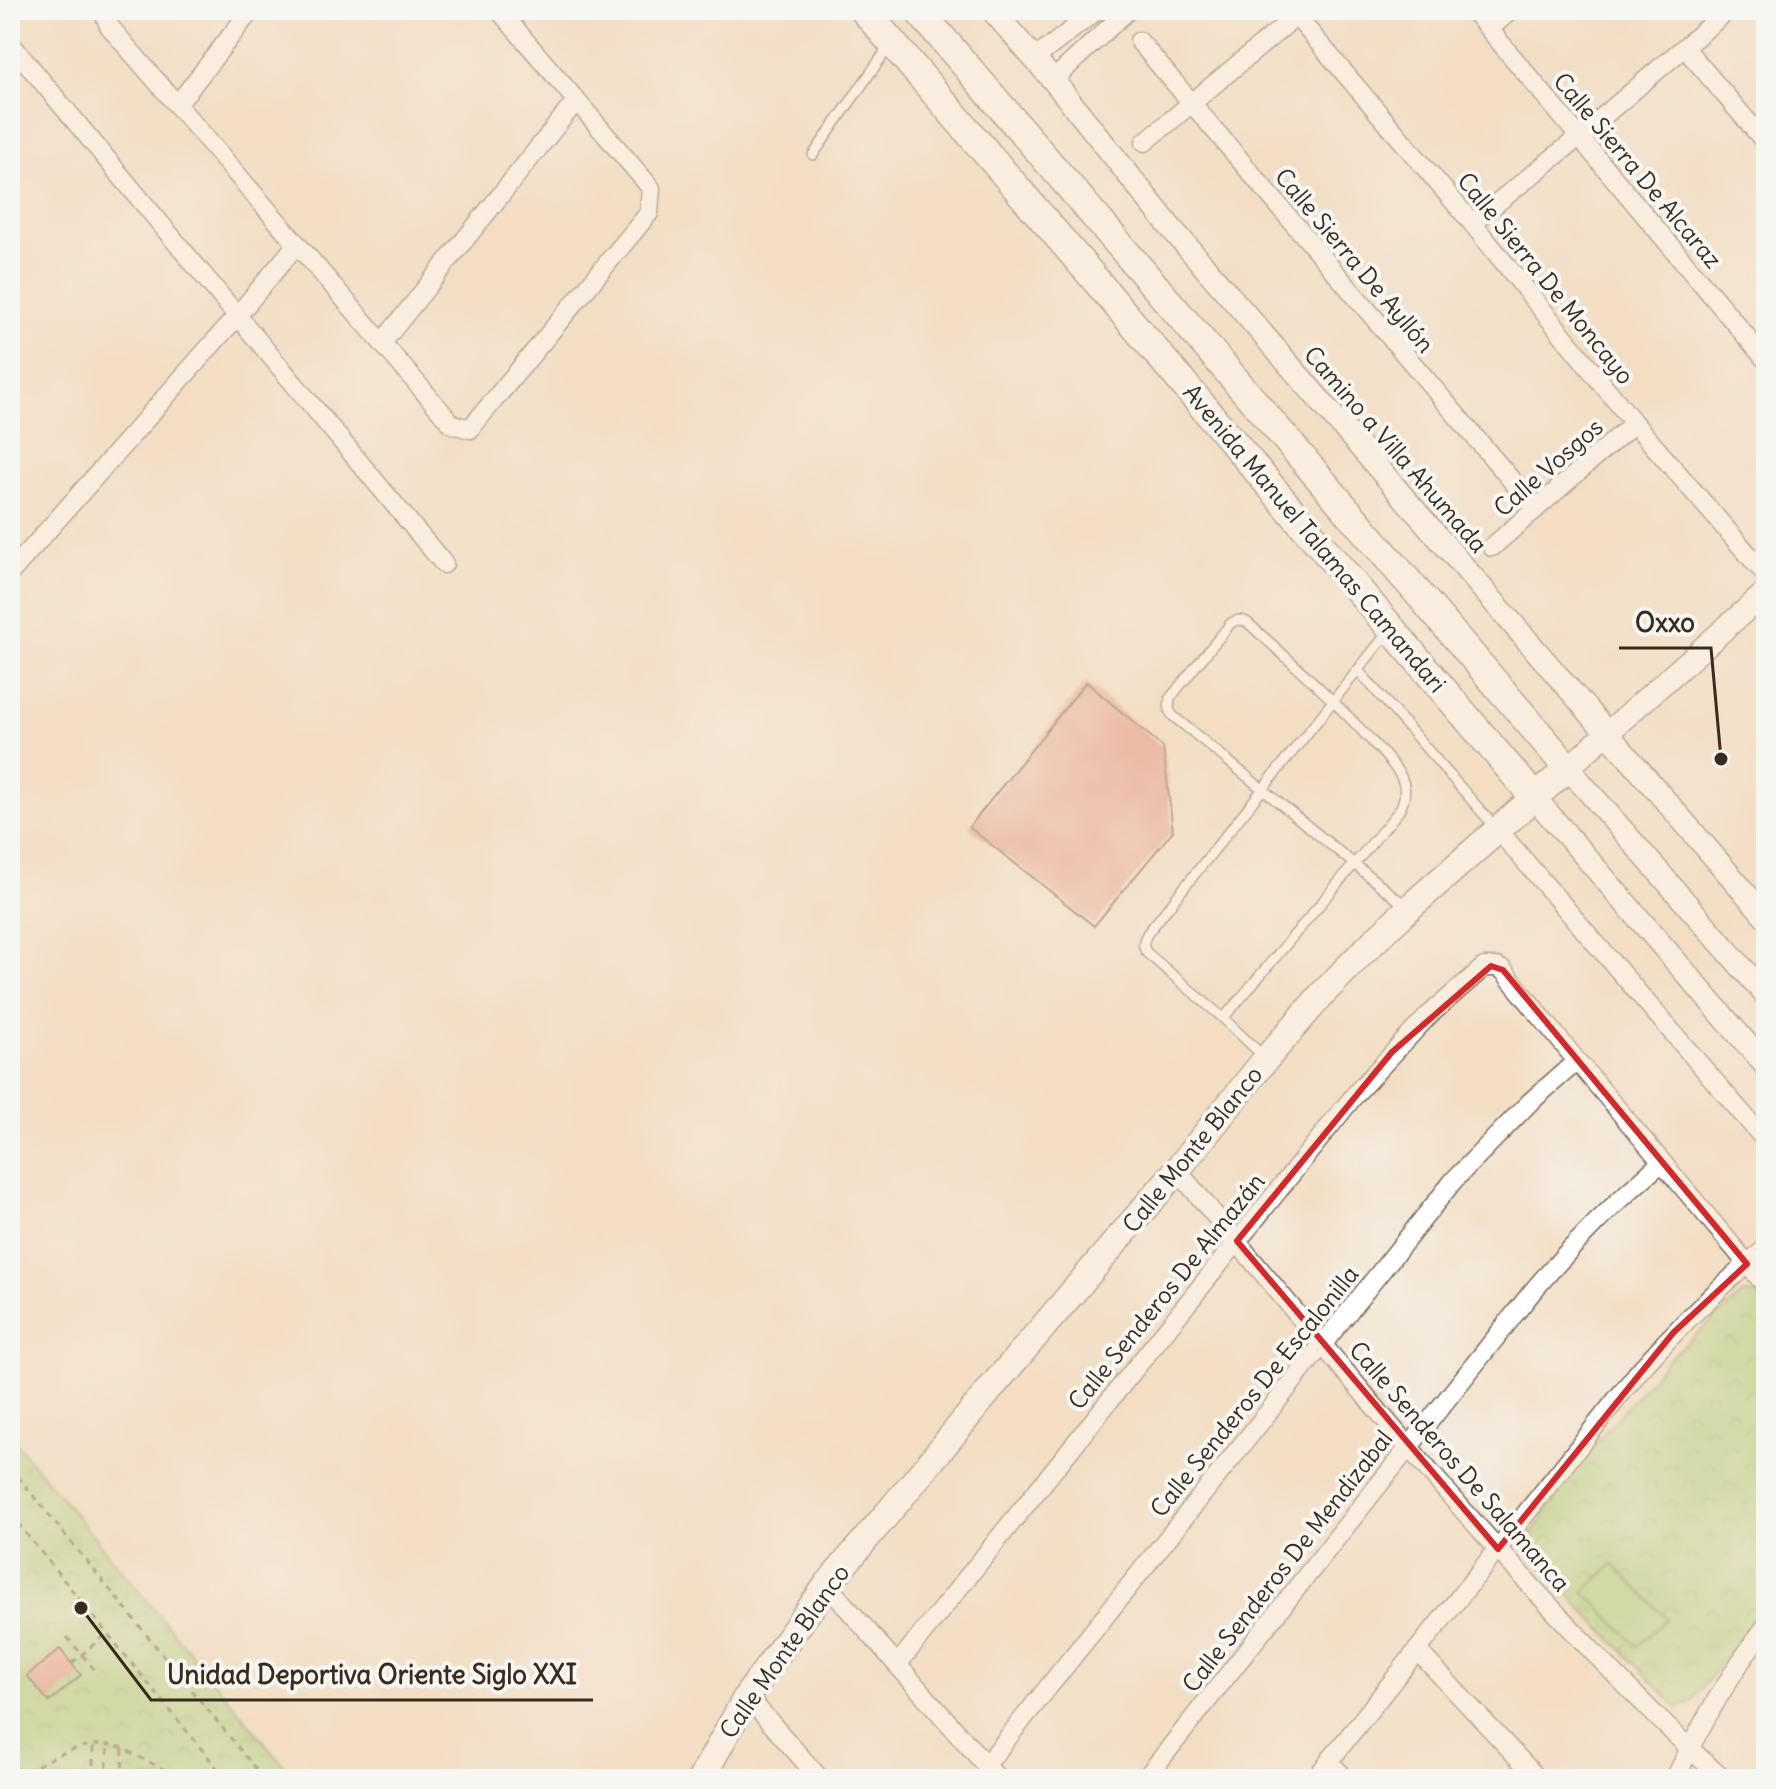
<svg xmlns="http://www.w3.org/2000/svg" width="1776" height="1789" font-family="Delius,sans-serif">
<defs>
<pattern id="park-crowns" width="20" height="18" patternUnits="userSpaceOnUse" patternTransform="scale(2)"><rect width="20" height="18" fill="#a9d27d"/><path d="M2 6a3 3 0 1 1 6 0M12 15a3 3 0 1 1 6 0" fill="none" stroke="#92b46c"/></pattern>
</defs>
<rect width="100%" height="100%" fill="#f6f6f2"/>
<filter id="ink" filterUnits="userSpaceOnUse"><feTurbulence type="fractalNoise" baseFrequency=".0125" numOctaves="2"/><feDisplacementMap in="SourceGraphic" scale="16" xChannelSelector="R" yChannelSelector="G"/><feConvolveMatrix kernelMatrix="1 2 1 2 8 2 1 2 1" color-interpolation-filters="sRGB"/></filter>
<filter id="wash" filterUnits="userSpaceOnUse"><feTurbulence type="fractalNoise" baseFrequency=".006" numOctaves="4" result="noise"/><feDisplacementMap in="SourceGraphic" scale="32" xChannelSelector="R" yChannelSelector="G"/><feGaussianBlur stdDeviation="1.8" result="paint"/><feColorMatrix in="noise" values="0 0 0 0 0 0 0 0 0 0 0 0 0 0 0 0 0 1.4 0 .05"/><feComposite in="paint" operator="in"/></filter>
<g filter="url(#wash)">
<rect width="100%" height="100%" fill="#f3dec4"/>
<path fill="url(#park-crowns)" stroke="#727e4e" stroke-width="2" d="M 1743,1294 L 1757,1295 L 1766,1306 L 1766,1604 L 1691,1702 L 1678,1708 L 1532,1557 L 1526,1542 L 1580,1461 L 1668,1359 Z
M 10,1436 L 295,1779 L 10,1779 Z"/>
<path fill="#a9d27d" stroke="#727e4e" stroke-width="2" d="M 1613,1564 L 1667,1618 L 1638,1646 L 1584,1592 Z"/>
<g id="blocks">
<path fill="#e4907e" d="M 1086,682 L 1163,747 L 1173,831 L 1094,926 L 969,827 Z
M 60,1649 L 81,1675 L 49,1702 L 27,1676 Z"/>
</g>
</g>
<g filter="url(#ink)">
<use href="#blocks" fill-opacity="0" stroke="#7b6958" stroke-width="2"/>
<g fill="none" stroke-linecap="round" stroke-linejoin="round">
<g stroke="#7b6958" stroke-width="12">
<path id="service" d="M 813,155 L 890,45
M 1389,631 C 1308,732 1227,833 1147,934 C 1143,941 1142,946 1147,953 L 1223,1018 L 1235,1005 L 1399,811 C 1405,800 1407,787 1400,775 C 1392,761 1375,745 1364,733 C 1328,694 1288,659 1248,623 C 1242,619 1238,619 1231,623 L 1170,698 L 1169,710 L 1173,716 C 1251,780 1330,844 1408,908
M 1358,670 L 1495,827
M 1223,1018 L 1264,1057"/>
</g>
<g stroke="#7b6958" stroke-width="21">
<path id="minor" d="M 103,10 L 109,26 L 452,424 L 470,429 L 649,213 L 651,188 L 499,10
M 1291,10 L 1472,223 L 1634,423 L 1766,575
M 1473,10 L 1766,360
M 1489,29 L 1511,10
M 1139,41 L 1536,509
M 10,43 L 444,564
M 1685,48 L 1766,143
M 1034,59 L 1097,10
M 1053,80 L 1128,10
M 177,105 L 251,10
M 1145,142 L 1296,16
M 1472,223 L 1579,137 L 1728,10
M 382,343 L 576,101
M 1492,547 L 1634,423
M 10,573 L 237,316 L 297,244
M 1498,830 L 1766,1141
M 1177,1170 C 1315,1334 1448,1502 1597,1656 C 1638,1698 1679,1740 1723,1779
M 827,1585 L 998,1779
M 1417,1650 L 1538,1779
M 897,1665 L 1358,1091 L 1428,1016 L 1484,967 L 1497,967 L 1503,970 L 1577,1061 L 1766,1286
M 747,1696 L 820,1779
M 1329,1762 L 1346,1779
M 986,1765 L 1454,1180 L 1529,1103 L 1577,1061
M 1145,1779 L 1532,1292 C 1572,1245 1615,1202 1662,1162
M 1315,1779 L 1639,1371 C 1679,1326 1720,1286 1766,1248
M 1675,1779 C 1700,1725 1730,1674 1766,1626"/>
</g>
<g stroke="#7b6958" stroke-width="25">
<path id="tertiary" d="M 992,10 L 1053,80 L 1171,228 L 1766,917
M 1766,592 L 1568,768 L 1766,995
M 1534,797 L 1766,1066"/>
</g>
<g stroke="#7b6958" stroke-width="29">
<path id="secondary" d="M 701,1779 L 747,1696 L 827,1585 L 898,1501 L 997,1381 L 1177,1170 L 1266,1059 L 1323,993 L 1361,954 L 1409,908 L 1568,768"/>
</g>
<g stroke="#7b6958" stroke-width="31">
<path id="primary" d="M 864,10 L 1099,284 L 1534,797
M 918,10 L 1568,768"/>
</g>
<path stroke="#7b6958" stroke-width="3" stroke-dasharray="6 6" stroke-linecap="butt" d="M 10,1467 L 264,1779
M 10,1514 L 226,1779
M 67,1637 L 94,1669
M 72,1663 L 107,1633
M 93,1747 L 93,1779
M 18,1779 L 23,1773 C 52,1758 86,1737 120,1747 C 126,1748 131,1753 137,1756 C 152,1764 167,1770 182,1779
M 106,1779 L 108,1745
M 122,1779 L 123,1747"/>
<use href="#service" stroke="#fff" stroke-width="9"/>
<use href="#minor" stroke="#fff" stroke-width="18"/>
<use href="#tertiary" stroke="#fff" stroke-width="22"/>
<use href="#secondary" stroke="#fff" stroke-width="26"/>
<use href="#primary" stroke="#fff" stroke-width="28"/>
</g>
</g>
<path d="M0 0H1776V1789H0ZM 1491,966 L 1503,970 L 1747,1264 L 1673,1333 L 1498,1549 L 1237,1241 L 1392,1052 Z" fill="#f3dec4" fill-opacity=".55" fill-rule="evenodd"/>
<path fill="none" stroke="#d62828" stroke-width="6" stroke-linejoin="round" d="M 1491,966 L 1503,970 L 1747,1264 L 1673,1333 L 1498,1549 L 1237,1241 L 1392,1052 Z"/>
<g text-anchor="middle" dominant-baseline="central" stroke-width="8" stroke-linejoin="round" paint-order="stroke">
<g font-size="24" fill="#3b2a1e" stroke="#f6f6f2">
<text transform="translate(1638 170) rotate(50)">Calle Sierra De Alcaraz</text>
<text transform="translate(1355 260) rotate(50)">Calle Sierra De Ayllón</text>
<text transform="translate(1546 278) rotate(51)">Calle Sierra De Moncayo</text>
<text transform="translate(1396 449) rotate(49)">Camino a Villa Ahumada</text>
<text transform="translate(1548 467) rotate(-41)">Calle Vosgos</text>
<text transform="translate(1315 538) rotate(50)">Avenida Manuel Talamas Camandari</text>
<text transform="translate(1192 1149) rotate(-51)">Calle Monte Blanco</text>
<text transform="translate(1166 1291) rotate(-51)">Calle Senderos De Almazán</text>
<text transform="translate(1254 1391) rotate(-51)">Calle Senderos De Escalonilla</text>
<text transform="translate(1460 1466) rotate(49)">Calle Senderos De Salamanca</text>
<text transform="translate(1287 1561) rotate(-52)">Calle Senderos De Mendizabal</text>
<text transform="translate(784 1651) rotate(-55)">Calle Monte Blanco</text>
</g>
</g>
<path fill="none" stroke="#3b2a1e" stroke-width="3" d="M1721 759L1711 648H1619M81 1608L151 1700H593"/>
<g fill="#3b2a1e" stroke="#f6f6f2" stroke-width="3">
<circle cx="1721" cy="759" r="8"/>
<circle cx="81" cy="1608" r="8"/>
</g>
<g font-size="26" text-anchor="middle" font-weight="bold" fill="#3b2a1e" stroke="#f6f6f2" stroke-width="8" stroke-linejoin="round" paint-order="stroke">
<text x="1665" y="632">Oxxo</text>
<text x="372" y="1684">Unidad Deportiva Oriente Siglo XXI</text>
</g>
<rect width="1776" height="1789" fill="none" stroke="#f6f6f2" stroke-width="40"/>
</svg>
